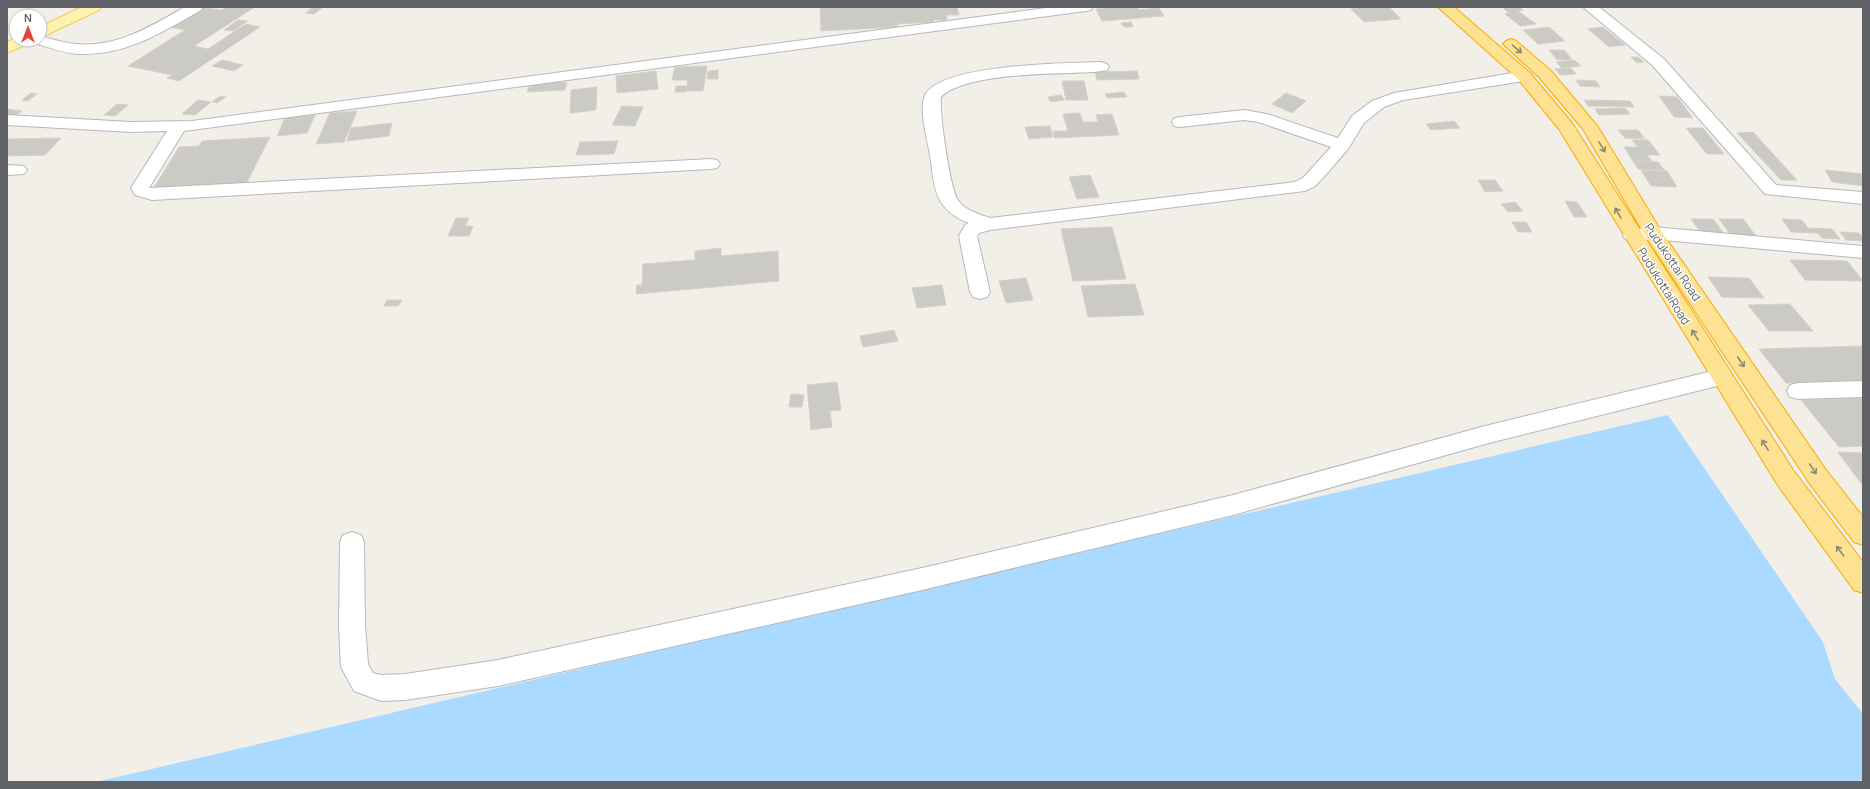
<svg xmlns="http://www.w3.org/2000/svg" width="1870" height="789" font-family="Manrope,sans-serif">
<rect width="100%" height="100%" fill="#f1efe8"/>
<path fill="#aadaff" d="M 1668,415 L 1823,642 L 1835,679 L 1863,714 L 1863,782 L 96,782 Z"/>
<path fill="#cccac5" stroke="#d6d1c6" d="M 195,7 L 222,10 L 226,7 L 255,7 L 194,46 L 208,49 L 246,24 L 260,27 L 179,81 L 167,78 L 172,75 L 128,66 L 185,30 L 164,26 Z
M 313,7 L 323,7 L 314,14 L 306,13 Z
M 820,7 L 957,7 L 959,15 L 946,15 L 947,20 L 933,20 L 934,22 L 897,24 L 898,27 L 821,31 Z
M 1118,7 L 1137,7 L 1139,10 L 1159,8 L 1164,16 L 1102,21 L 1096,9 Z
M 1366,7 L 1389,7 L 1401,19 L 1364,22 L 1351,9 Z
M 1502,7 L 1519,7 L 1523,10 L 1518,11 L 1536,24 L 1520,26 L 1505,14 L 1509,13 Z
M 238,20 L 247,21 L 234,31 L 224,30 Z
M 1131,22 L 1133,27 L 1124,27 L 1121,23 Z
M 1549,27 L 1565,41 L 1538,44 L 1523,30 Z
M 1603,27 L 1625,45 L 1609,47 L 1588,29 Z
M 1549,50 L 1564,50 L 1572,59 L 1557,60 Z
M 1631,57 L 1638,57 L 1644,62 L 1637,63 Z
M 222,60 L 243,65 L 234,71 L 212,66 Z
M 1574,60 L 1581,66 L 1562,68 L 1556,62 Z
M 707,66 L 703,91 L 686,91 L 688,80 L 672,80 L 675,67 Z
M 1571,68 L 1576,74 L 1560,75 L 1555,69 Z
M 718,70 L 718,79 L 707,79 L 708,71 Z
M 656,71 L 658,89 L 617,93 L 616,76 Z
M 1137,71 L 1139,79 L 1097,80 L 1095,72 Z
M 1576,80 L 1596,81 L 1600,87 L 1580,86 Z
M 1062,81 L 1084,81 L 1088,100 L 1066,100 Z
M 567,82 L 565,90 L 527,92 L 530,84 Z
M 676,86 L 687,86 L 686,92 L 675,92 Z
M 597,87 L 596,110 L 570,113 L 571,90 Z
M 1124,92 L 1127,97 L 1107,98 L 1105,94 Z
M 31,93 L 37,94 L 28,101 L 22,100 Z
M 1286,93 L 1306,101 L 1292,113 L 1272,104 Z
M 1061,95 L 1064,100 L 1050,102 L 1048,97 Z
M 220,96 L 226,97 L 217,103 L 212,102 Z
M 1659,96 L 1677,97 L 1693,118 L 1674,117 Z
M 198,100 L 211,102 L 195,115 L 182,114 Z
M 1584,100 L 1630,101 L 1634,107 L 1588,106 Z
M 117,104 L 128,105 L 115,116 L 104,115 Z
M 622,106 L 643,107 L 635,126 L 612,125 Z
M 1625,108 L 1630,114 L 1599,115 L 1595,109 Z
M 7,109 L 22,111 L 15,116 L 7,116 Z
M 357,111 L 344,142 L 316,144 L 330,113 Z
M 1080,113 L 1083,122 L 1098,122 L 1096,115 L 1112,114 L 1119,135 L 1055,138 L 1053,131 L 1068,131 L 1063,114 Z
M 315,115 L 307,133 L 277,136 L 285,118 Z
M 1454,121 L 1460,128 L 1431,130 L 1426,124 Z
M 392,123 L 389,136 L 347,141 L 351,128 Z
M 1050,126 L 1053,137 L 1029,139 L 1025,127 Z
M 1686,128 L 1703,128 L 1724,154 L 1707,154 Z
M 1618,130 L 1638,130 L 1645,139 L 1625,138 Z
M 1753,132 L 1797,180 L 1781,180 L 1737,133 Z
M 270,137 L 246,184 L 152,191 L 179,147 L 199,146 L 202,141 Z
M 61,138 L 45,155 L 7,156 L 7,139 Z
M 1632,140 L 1648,140 L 1660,155 L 1647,155 L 1652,161 L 1633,161 L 1624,147 L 1638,147 Z
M 618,141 L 614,154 L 576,155 L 580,142 Z
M 1633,161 L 1658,162 L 1664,170 L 1638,169 Z
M 1641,170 L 1667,171 L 1677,187 L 1651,186 Z
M 1825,170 L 1863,174 L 1863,186 L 1832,182 Z
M 1090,175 L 1099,197 L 1077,199 L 1069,177 Z
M 1478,180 L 1495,180 L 1503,191 L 1485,192 Z
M 1565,201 L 1577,202 L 1587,217 L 1574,217 Z
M 1515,202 L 1523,211 L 1508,212 L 1501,204 Z
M 456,218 L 469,218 L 465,226 L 473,226 L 469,236 L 448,236 Z
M 1691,219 L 1713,219 L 1726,236 L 1703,236 Z
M 1719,219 L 1743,219 L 1756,236 L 1731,235 Z
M 1782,219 L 1802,220 L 1808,228 L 1832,229 L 1840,239 L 1822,238 L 1818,233 L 1791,232 Z
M 1512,222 L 1526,222 L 1532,232 L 1518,232 Z
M 1112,227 L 1126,279 L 1073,281 L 1061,229 Z
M 1840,232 L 1859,233 L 1863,238 L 1863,241 L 1846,240 Z
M 721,248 L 721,256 L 778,251 L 779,281 L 636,294 L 637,285 L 642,285 L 643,264 L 695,260 L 695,251 Z
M 1790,260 L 1847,261 L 1863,281 L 1805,280 Z
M 1708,277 L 1749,278 L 1764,298 L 1722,297 Z
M 1026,278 L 1033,300 L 1006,303 L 999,281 Z
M 1135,284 L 1144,315 L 1088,317 L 1081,286 Z
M 942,285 L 946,305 L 917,308 L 912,288 Z
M 387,300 L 402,300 L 398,306 L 384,306 Z
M 1790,304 L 1813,331 L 1769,331 L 1748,305 Z
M 894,330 L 898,341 L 863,347 L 860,336 Z
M 1863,346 L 1863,380 L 1786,383 L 1759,349 Z
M 837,382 L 841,410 L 830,411 L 832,427 L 811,430 L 807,385 Z
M 791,394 L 804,395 L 802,407 L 789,407 Z
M 1863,398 L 1863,446 L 1839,447 L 1801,400 Z
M 1838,452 L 1863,453 L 1863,486 Z"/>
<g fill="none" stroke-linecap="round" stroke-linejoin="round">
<g stroke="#b5b8bc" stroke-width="2">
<path id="minor" d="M 185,7 L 203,7 L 201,10 C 163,32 125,56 79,54 C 63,53 48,47 34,43 L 31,40 L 40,40 L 40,36 C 52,39 64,43 76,44 C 117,48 151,26 185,7 Z
M 1053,7 L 1093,7 L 1091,10 L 1086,11 L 184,131 L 149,188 L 711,159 L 717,160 L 720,164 L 717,168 L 711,169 L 152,200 L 135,195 L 131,188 L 167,131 L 131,132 L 7,125 L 7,115 L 131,122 L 192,121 Z
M 1583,7 L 1599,7 L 1664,59 L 1776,185 L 1863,192 L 1863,204 L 1765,194 L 1652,65 Z
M 1101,62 L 1107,64 L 1109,67 L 1107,70 C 1095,73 1082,72 1070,73 C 1039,74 962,75 941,97 C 939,111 950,189 958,200 C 964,210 979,214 990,218 L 1295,182 L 1303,178 L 1331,147 L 1258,122 L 1244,120 L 1180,127 L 1174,126 L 1172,122 L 1174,118 L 1180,117 L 1244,110 L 1267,114 L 1338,138 L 1352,116 L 1372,101 L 1394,93 L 1524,71 L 1530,73 L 1532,76 L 1530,79 L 1524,81 L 1403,100 L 1384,107 L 1364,123 L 1348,149 L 1323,178 L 1315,186 L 1305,191 L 990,230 L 979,233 L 977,236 L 990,292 L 987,297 L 980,299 L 973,297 L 970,292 L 959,236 L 965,225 L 969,223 C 938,211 934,193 931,161 C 929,145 918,110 925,95 C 941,64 1068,63 1101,62 Z
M 7,165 L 24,166 L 27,170 L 24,174 L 7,175 Z
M 1653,227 L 1863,246 L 1863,258 L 1653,239 L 1632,241 L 1625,239 L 1623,235 L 1625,231 Z
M 1721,369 L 1729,371 L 1732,377 L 1729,383 L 1489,443 L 1233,515 L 922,590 L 498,686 L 405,700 L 381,701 L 354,691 L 341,667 L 339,625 L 340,542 L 343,535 L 352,532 L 361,535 L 364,542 L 365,625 L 368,664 L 373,673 L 381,675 L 405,674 L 498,660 L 922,568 L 1233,495 L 1489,425 Z
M 1863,381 L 1863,397 L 1798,399 L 1790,397 L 1787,391 L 1790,385 L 1798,383 Z"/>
</g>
<g stroke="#f2c960" stroke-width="2">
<path id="major" d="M 82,7 L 101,7 L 99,10 L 40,38 L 40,27 Z
M 16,38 L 16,40 L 33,40 L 30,43 L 7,53 L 7,42 Z"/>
</g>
<g stroke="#f9ab00" stroke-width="2">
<path id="highway" d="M 1438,7 L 1454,7 L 1530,73 L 1572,123 L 1793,470 L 1863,562 L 1863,593 L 1854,590 L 1777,484 L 1559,129 L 1518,79 Z
M 1511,39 L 1516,41 L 1551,71 L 1598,127 L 1661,231 L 1826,470 L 1863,517 L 1863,545 L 1854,542 L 1810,484 L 1646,237 L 1583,129 L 1539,77 L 1503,44 L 1506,41 Z"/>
</g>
<use href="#minor" fill="#fff" fill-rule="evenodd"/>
<use href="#major" fill="#fff2af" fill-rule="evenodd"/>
<use href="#highway" fill="#fde293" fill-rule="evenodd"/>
</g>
<defs><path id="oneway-shaft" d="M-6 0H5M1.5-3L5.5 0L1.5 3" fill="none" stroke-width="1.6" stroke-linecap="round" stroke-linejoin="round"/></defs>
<g stroke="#8e8975">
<use href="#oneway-shaft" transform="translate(1517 49) rotate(41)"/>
<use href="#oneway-shaft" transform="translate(1602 147) rotate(59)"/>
<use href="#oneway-shaft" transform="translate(1618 213) rotate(-121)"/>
<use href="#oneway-shaft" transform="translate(1695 335) rotate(-122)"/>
<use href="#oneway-shaft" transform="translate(1741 362) rotate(56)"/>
<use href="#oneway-shaft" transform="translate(1765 445) rotate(-122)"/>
<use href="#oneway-shaft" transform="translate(1813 469) rotate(56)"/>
<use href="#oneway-shaft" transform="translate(1840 551) rotate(-127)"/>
</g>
<g text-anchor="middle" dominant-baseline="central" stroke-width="3" stroke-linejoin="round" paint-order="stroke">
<g font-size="12" fill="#5f6368" stroke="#fff">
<text transform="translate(1673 262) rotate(56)">Pudukottai Road</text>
<text transform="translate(1664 286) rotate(58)">PudukottaiRoad</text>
</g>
</g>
<rect width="1870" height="789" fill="none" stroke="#5f6368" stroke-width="16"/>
<g transform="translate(28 28)"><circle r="19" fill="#ffffff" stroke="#bfc1c3"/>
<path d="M0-3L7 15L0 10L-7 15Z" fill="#ea4335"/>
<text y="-6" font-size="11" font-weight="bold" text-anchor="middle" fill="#5f6368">N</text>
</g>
</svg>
